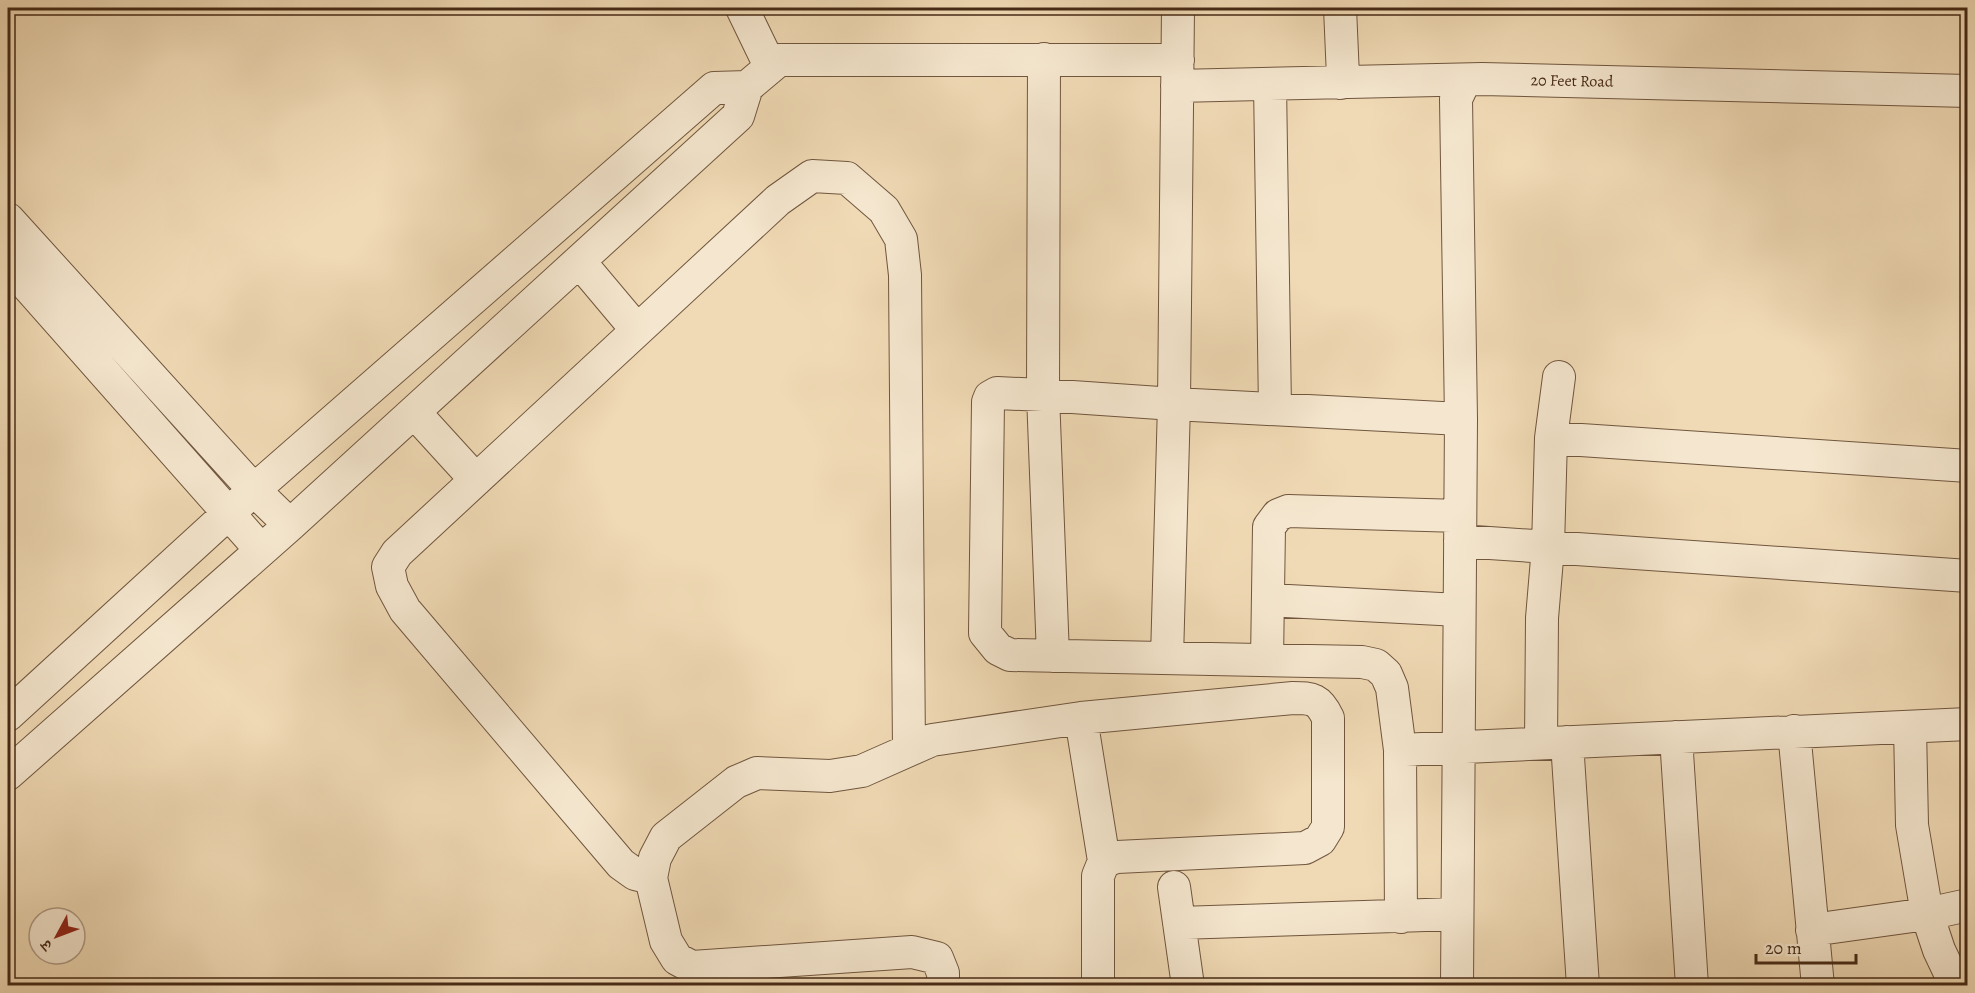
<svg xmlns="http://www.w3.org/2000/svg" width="1975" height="993" font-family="Alegreya,'Noto Serif Devanagari',serif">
<rect width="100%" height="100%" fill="#f0dab5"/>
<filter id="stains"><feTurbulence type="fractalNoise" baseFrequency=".00333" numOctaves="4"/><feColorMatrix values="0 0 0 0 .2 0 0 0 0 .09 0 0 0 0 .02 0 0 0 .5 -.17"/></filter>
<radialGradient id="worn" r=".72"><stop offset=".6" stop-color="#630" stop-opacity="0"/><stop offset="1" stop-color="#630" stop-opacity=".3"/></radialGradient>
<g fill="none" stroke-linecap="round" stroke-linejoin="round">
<g stroke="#70563e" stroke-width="34">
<path id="street" d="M 742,8 L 770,66
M 1340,8 L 1343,77 L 1341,83
M 1044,59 L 1043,395 L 1053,656
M 1270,84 L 1275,409
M 1177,86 L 1482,79 L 1968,91
M 8,219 L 254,490 L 290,525
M 579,261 L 637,330
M 8,264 L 261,550
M 414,412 L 476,480
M 1551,438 L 1968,466
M 1460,541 L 1968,576
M 1268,600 L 1459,610
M 1167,658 L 1174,404 L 1178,8
M 1267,660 L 1269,527 L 1278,515 L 1288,511 L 1460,516
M 8,715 L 254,490 L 714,88 L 747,87
M 1081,718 L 1104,861
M 1910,727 L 1912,825 L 1927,914 L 1939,950 L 1956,986
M 1794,731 L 1818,986
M 1676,737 L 1692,986
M 1567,742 L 1583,986
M 1541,743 L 1542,618 L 1548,547 L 1551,438 L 1559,377
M 1400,750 L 1968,724
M 8,774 L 290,525 L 738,116 L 747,87 L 779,60 L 1178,60
M 651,878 L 635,874 L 621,864 L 405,610 L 392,586 L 388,567 L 397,553 L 778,200 L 812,176 L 847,178 L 884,210 L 901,239 L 905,275 L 909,750
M 1174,887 L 1188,986
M 1401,917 L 1400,750 L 1392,688 L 1386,674 L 1376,665 L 1362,662 L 1010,655 L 998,649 L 985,633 L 988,402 L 990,397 L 997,393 L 1043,395 L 1174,404 L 1461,419
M 1179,923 L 1457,914
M 1812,930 L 1927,914 L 1968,905
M 943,986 L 943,973 L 937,958 L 912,952 L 692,967 L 677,959 L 666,941 L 651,878 L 655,858 L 666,837 L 736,782 L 757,773 L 830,776 L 862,771 L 932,740 L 1081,718 L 1293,698 C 1313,698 1319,699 1328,718 L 1328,827 L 1320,840 L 1305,848 L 1117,857 L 1104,861 L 1098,876 L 1098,986
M 1457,986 L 1461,419 L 1456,99 L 1465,80"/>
</g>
<use href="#street" stroke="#f5e7cf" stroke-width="32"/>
</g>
<g text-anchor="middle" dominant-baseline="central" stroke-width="4.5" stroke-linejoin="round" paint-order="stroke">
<g font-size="16" fill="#462a16" stroke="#f5e7cf">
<text transform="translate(1572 81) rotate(1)">20 Feet Road</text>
</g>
</g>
<rect width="1975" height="993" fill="none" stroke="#f0dab5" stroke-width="30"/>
<rect x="9" y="9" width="1957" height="975" fill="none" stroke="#462a16" stroke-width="3"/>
<rect x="15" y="15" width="1945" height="963" fill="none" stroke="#462a16" stroke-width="1.5"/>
<g transform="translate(57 936) rotate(229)"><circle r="28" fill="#f5e7cf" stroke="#af9b85" stroke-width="1.5"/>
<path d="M0-4.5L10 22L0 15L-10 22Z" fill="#8f2418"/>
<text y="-9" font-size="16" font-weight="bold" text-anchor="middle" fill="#462a16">उ</text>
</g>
<path d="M1756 954v9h100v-9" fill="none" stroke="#462a16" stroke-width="3"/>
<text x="1765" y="954" font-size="18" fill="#462a16" stroke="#f5e7cf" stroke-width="4.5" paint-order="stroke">20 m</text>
<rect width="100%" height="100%" filter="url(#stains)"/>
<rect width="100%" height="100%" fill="url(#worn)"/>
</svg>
